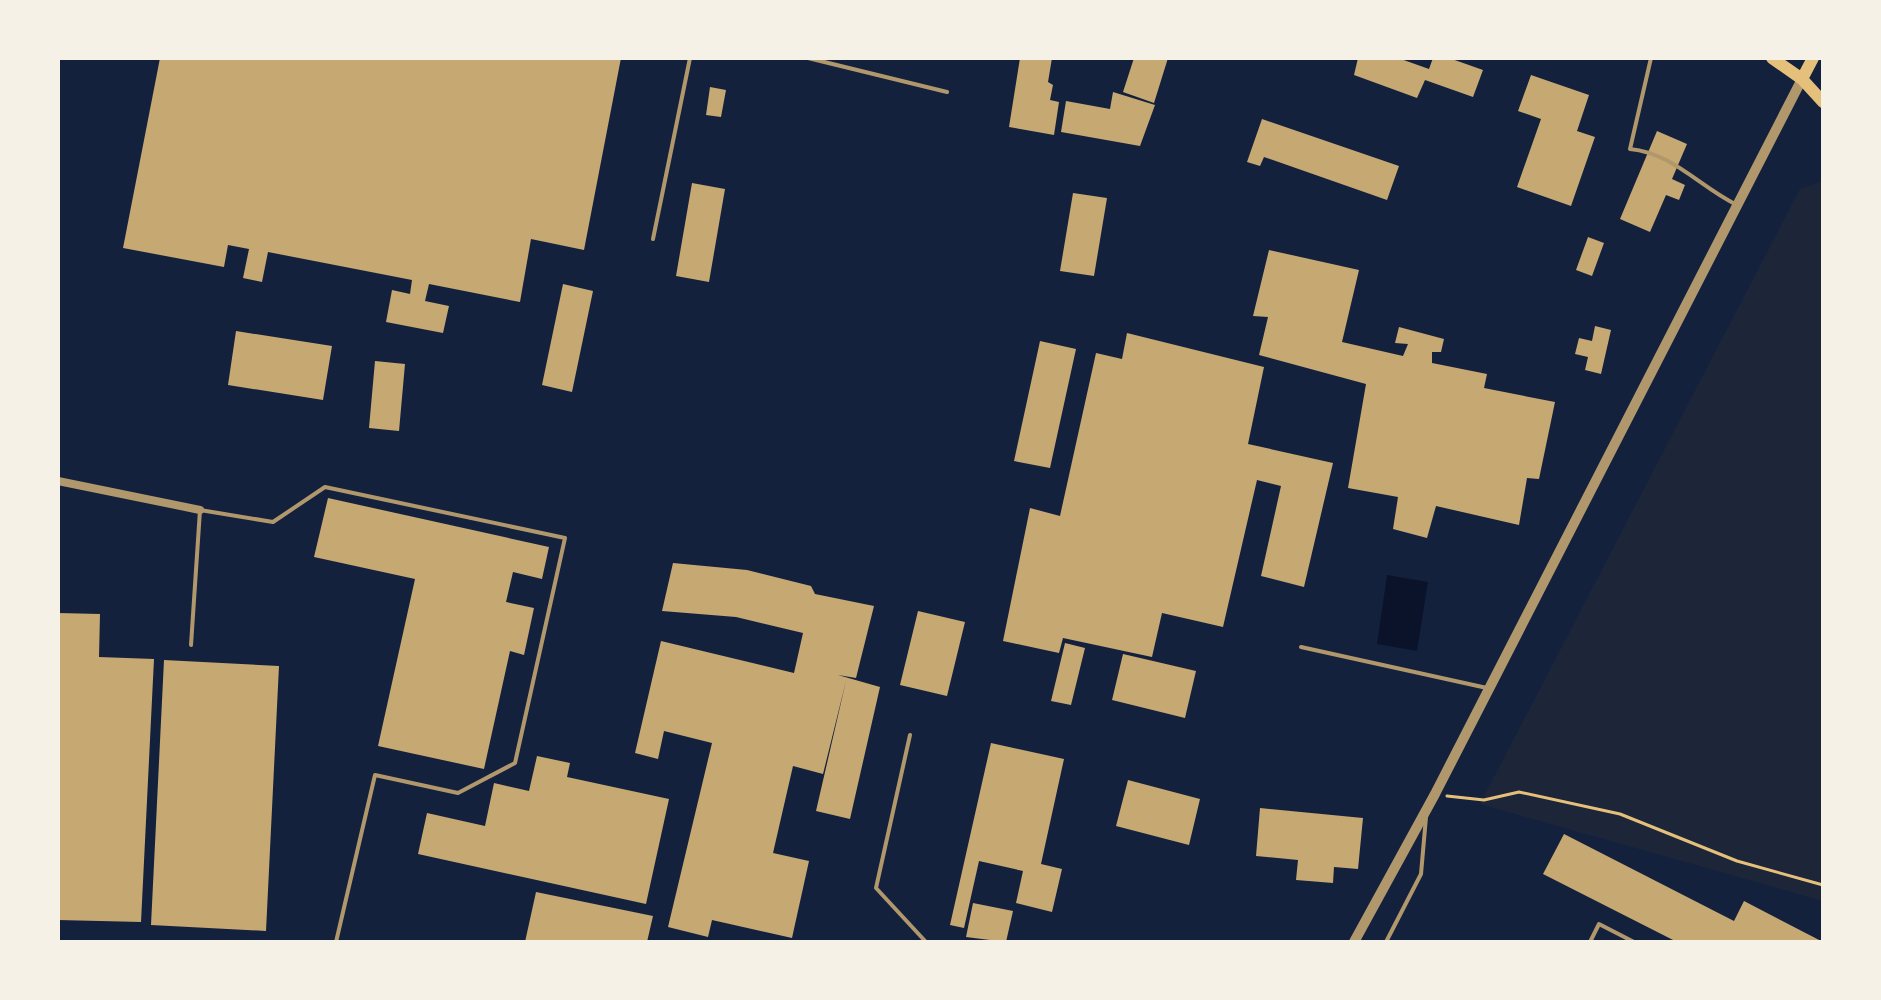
<svg xmlns="http://www.w3.org/2000/svg" width="1881" height="1000" font-family="'DM Sans',sans-serif">
<rect width="100%" height="100%" fill="#14213d"/>
<path fill="#1d2539" d="M 1823,181 L 1823,901 L 1480,804 L 1800,189 Z"/>
<path fill="#0b132b" d="M 1387,575 L 1428,582 L 1417,651 L 1377,644 Z"/>
<path fill="#c6a872" d="M 160,58 L 621,58 L 584,250 L 531,239 L 520,302 L 429,284 L 425,301 L 449,306 L 443,333 L 386,322 L 392,290 L 410,294 L 412,280 L 268,252 L 262,282 L 243,278 L 249,249 L 228,245 L 224,267 L 123,248 Z
M 1020,58 L 1052,58 L 1048,82 L 1053,85 L 1050,100 L 1059,102 L 1054,135 L 1009,127 Z
M 1134,58 L 1168,58 L 1154,103 L 1123,92 Z
M 1358,58 L 1398,58 L 1429,69 L 1433,58 L 1449,58 L 1483,70 L 1473,97 L 1425,80 L 1417,98 L 1354,75 Z
M 1531,75 L 1589,95 L 1577,131 L 1595,137 L 1571,206 L 1517,187 L 1541,119 L 1518,111 Z
M 710,87 L 726,90 L 721,117 L 706,115 Z
M 1113,92 L 1155,105 L 1140,146 L 1061,132 L 1066,101 L 1110,109 Z
M 1262,119 L 1399,166 L 1387,200 L 1264,157 L 1260,166 L 1247,162 Z
M 1657,131 L 1687,144 L 1672,179 L 1685,185 L 1679,200 L 1666,195 L 1650,232 L 1620,219 Z
M 692,183 L 725,189 L 709,282 L 676,276 Z
M 1073,193 L 1107,198 L 1094,276 L 1060,271 Z
M 1588,237 L 1604,243 L 1592,276 L 1576,270 Z
M 1269,250 L 1359,270 L 1342,342 L 1403,356 L 1408,344 L 1395,343 L 1399,327 L 1444,339 L 1441,352 L 1432,352 L 1432,363 L 1487,374 L 1484,388 L 1555,402 L 1539,479 L 1527,478 L 1519,525 L 1436,506 L 1427,538 L 1393,529 L 1398,497 L 1348,488 L 1366,384 L 1259,355 L 1268,317 L 1253,316 Z
M 563,284 L 593,291 L 572,392 L 542,385 Z
M 1595,326 L 1611,330 L 1601,374 L 1585,370 L 1588,357 L 1575,354 L 1579,338 L 1592,341 Z
M 236,331 L 332,346 L 323,400 L 228,385 Z
M 1127,333 L 1264,367 L 1248,444 L 1333,463 L 1304,587 L 1261,576 L 1281,486 L 1257,480 L 1223,627 L 1162,613 L 1152,657 L 1063,638 L 1059,653 L 1003,641 L 1030,508 L 1060,516 L 1096,353 L 1122,359 Z
M 1040,341 L 1076,349 L 1050,468 L 1014,461 Z
M 375,361 L 405,364 L 399,431 L 369,428 Z
M 328,498 L 549,547 L 542,579 L 513,572 L 506,602 L 534,608 L 524,655 L 510,651 L 484,769 L 378,746 L 415,579 L 314,557 Z
M 673,563 L 747,570 L 811,586 L 815,594 L 874,606 L 856,678 L 838,675 L 880,687 L 850,819 L 816,811 L 846,681 L 823,774 L 793,766 L 773,853 L 809,861 L 792,938 L 712,920 L 708,937 L 668,927 L 712,743 L 664,731 L 658,759 L 635,753 L 661,641 L 794,673 L 803,633 L 736,617 L 662,611 Z
M 918,611 L 965,622 L 947,696 L 900,685 Z
M 58,613 L 100,614 L 99,657 L 154,659 L 141,922 L 58,920 Z
M 1065,643 L 1085,648 L 1071,705 L 1051,701 Z
M 1123,654 L 1196,671 L 1185,718 L 1112,700 Z
M 164,660 L 279,666 L 266,931 L 151,925 Z
M 991,743 L 1064,759 L 1041,864 L 1062,869 L 1052,912 L 1016,903 L 1023,871 L 979,861 L 964,928 L 950,925 Z
M 537,756 L 570,763 L 567,777 L 669,799 L 646,904 L 418,854 L 427,813 L 485,826 L 494,783 L 529,791 Z
M 1128,780 L 1200,799 L 1189,845 L 1116,826 Z
M 1260,808 L 1363,818 L 1358,869 L 1334,867 L 1333,883 L 1296,880 L 1298,860 L 1256,856 Z
M 1564,834 L 1734,921 L 1744,901 L 1823,942 L 1677,942 L 1543,874 Z
M 536,892 L 653,916 L 647,942 L 525,942 Z
M 973,903 L 1013,911 L 1006,942 L 966,937 Z"/>
<g fill="none" stroke-linecap="round" stroke-linejoin="round">
<path stroke="#e5c07b" stroke-width="3" d="M 1447,796 L 1484,800 L 1519,792 L 1620,814 L 1737,861 L 1823,885"/>
<path stroke="#b1986c" stroke-width="4" d="M 808,58 L 947,92
M 1651,58 L 1630,149 C 1672,153 1699,186 1735,204
M 653,239 L 690,58
M 191,645 L 200,510 L 273,522 L 325,487 L 565,538 L 515,763 L 458,793 L 375,775 L 336,942
M 1301,647 L 1487,688
M 910,735 L 876,888 L 926,942
M 1386,942 L 1421,874 L 1426,817
M 1590,942 L 1599,924 L 1634,942"/>
<path stroke="#b1986c" stroke-width="8" d="M 58,481 L 200,510"/>
<path stroke="#b1986c" stroke-width="10" d="M 1354,942 L 1435,794 L 1802,79"/>
<path stroke="#e5c07b" stroke-width="12" d="M 1772,58 L 1802,79 L 1823,102
M 1802,79 L 1813,58"/>
</g>
<rect width="1881" height="1000" fill="none" stroke="#f6f1e7" stroke-width="120"/>
</svg>
